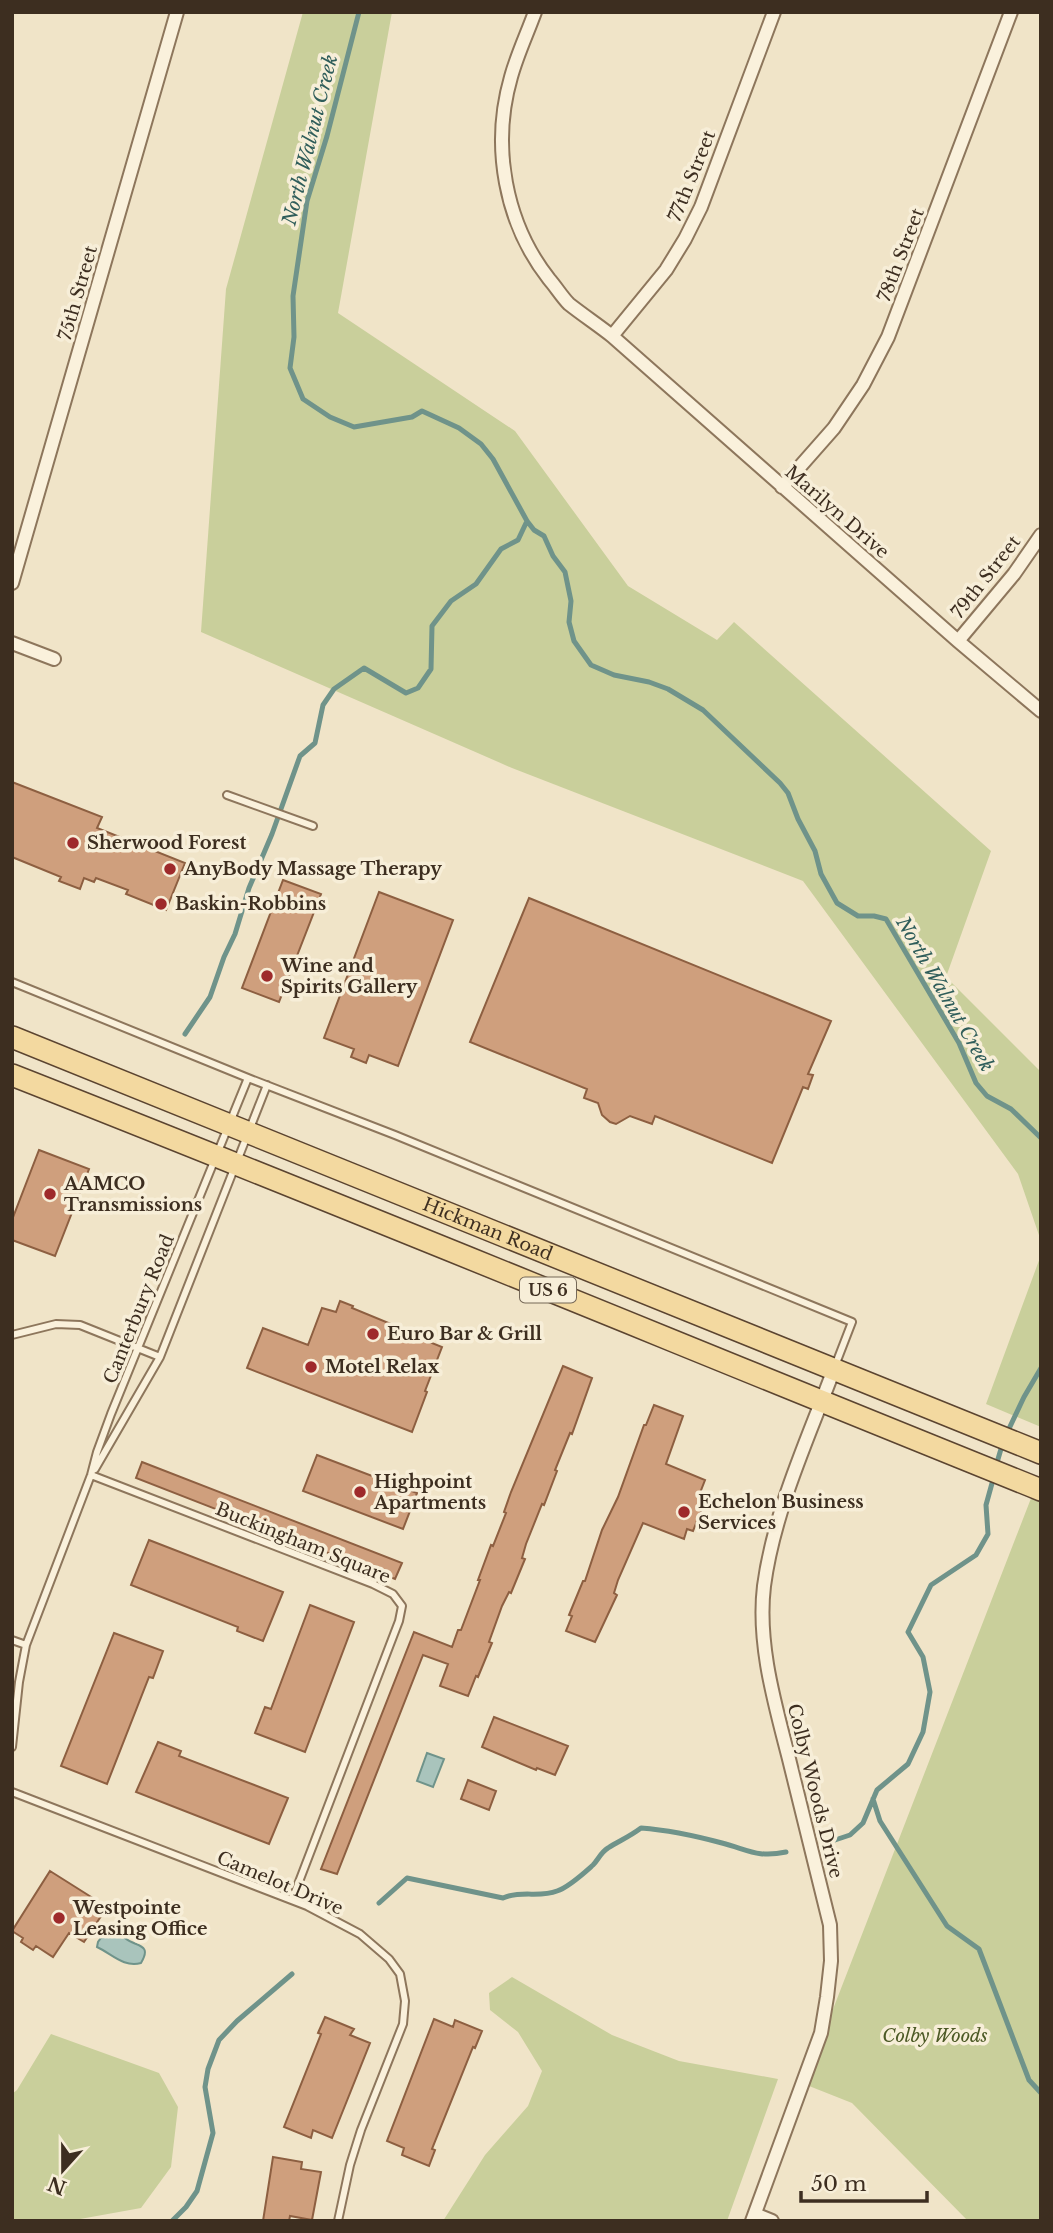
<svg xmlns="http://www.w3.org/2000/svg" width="1053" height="2233" font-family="'Libre Baskerville',serif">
<rect width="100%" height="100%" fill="#f0e4c8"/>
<path fill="#c9cf9b" d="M 303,12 L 392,12 L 338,313 L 515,431 L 628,586 L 717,640 L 734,622 L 991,851 L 946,977 L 1041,1072 L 1041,1241 L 1018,1174 L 803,881 L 512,768 L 201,632 L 226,289 Z
M 1041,1255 L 1041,1427 L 986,1404 Z
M 1035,1488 L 1041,1490 L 1041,2221 L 968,2221 L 852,2103 L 804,2084 Z
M 512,1977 L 612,2035 L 679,2061 L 778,2079 L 727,2221 L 443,2221 L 485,2155 L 528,2106 L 542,2071 L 518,2032 L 490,2010 L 489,1993 Z
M 51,2034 L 159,2073 L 178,2107 L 171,2167 L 141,2208 L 69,2221 L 12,2221 L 12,2094 L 17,2090 Z"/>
<path fill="#a9c4bc" stroke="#6f938a" stroke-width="2" d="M 427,1753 L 444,1759 L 433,1787 L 417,1781 Z
M 116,1930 C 120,1932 122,1935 125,1938 C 135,1947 153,1943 141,1963 C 124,1968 112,1954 97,1947 L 98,1942 L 106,1931 Z"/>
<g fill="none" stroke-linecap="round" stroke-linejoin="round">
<path stroke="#6f938a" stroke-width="5" d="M 359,12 L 327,136 L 307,201 L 293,296 L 294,337 L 290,368 L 303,399 L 330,417 L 354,427 L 412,417 L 422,411 L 459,428 L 481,444 L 493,459 L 527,521 L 534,530 L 544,536 L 553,556 L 565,572 L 571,601 L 569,622 L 574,641 L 591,665 L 614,675 L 649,682 L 668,689 L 703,710 L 780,783 L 788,793 L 798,819 L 815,851 L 821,874 L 837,903 L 858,916 L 874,916 L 886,919 L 959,1043 L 976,1083 L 987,1096 L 1011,1109 L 1041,1138
M 185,1034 L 210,997 L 224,957 L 235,934 L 249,888 L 272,834 L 300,756 L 315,743 L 323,705 L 334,689 L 364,668 L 406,693 L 418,688 L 431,669 L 432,626 L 451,601 L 476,584 L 501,549 L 518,540 L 527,521
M 1007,1433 L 1024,1397 L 1041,1368
M 996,1466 L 1003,1442
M 873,1799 L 880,1821 L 947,1926 L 979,1949 L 1029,2080 L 1041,2093
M 829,1842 L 850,1835 L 863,1823 L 877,1790 L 908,1764 L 923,1732 L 930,1692 L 923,1657 L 908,1632 L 931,1585 L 976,1555 L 988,1534 L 986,1505 L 994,1476
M 379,1903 L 407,1878 L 503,1898 C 521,1890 540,1898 557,1891 C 569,1887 584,1873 593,1865 C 598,1860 601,1852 608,1848 C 619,1841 629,1837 641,1828 C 668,1830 696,1836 722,1843 C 749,1850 758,1858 786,1852
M 172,2221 L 186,2207 L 197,2191 L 213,2133 L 205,2087 L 208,2069 L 219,2040 L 237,2021 L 292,1974"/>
</g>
<path fill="#cf9f7d" stroke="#8d5f41" stroke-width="2" d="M 12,782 L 102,817 L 97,828 L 185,863 L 166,910 L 126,894 L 128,890 L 96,878 L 94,882 L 84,878 L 80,889 L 59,881 L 61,877 L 12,857 Z
M 283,880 L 321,894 L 279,1002 L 242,988 Z
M 379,892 L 453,920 L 398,1066 L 369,1055 L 366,1063 L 351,1057 L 354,1049 L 324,1038 Z
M 529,898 L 831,1021 L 808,1074 L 813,1075 L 808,1089 L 803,1087 L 772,1163 L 655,1116 L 652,1124 L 630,1116 L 616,1124 L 610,1122 L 602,1115 L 598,1103 L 584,1098 L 587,1089 L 470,1042 Z
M 39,1150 L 89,1169 L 55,1256 L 12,1240 L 12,1220 Z
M 340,1301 L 353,1306 L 352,1308 L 408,1331 L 407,1333 L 442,1347 L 425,1391 L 427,1392 L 412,1432 L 247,1368 L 263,1328 L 308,1345 L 322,1308 L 336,1312 Z
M 563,1366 L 592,1378 L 572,1434 L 570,1433 L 555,1470 L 557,1471 L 544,1505 L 542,1504 L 526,1544 L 522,1558 L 525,1559 L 511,1593 L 509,1592 L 502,1606 L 489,1642 L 492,1643 L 478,1677 L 476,1676 L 468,1696 L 440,1686 L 448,1664 L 423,1655 L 337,1874 L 321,1869 L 414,1632 L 452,1647 L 458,1630 L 461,1630 L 480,1580 L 478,1580 L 491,1545 L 493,1546 L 506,1513 L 504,1512 L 511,1492 Z
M 654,1405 L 683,1416 L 666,1464 L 705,1480 L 700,1493 L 707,1496 L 693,1531 L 687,1529 L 684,1539 L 643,1523 L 618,1580 L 614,1593 L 617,1595 L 595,1642 L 566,1631 L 572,1616 L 569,1615 L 583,1581 L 585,1581 L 602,1530 L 618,1497 L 644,1425 L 646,1425 Z
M 317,1455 L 417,1493 L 403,1529 L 303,1491 Z
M 142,1462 L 402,1563 L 395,1579 L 136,1478 Z
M 149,1540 L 283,1592 L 263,1641 L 237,1631 L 238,1627 L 131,1585 Z
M 310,1605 L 354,1622 L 305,1752 L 255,1733 L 265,1707 L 271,1709 Z
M 114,1633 L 163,1651 L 153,1678 L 149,1677 L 107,1784 L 61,1766 Z
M 494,1717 L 568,1746 L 555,1775 L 537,1768 L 536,1770 L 482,1747 Z
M 158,1742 L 181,1751 L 179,1756 L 288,1798 L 269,1844 L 136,1792 Z
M 468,1780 L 496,1791 L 489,1810 L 461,1799 Z
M 50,1871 L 107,1907 L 84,1942 L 69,1933 L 53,1957 L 36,1946 L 33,1950 L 21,1942 L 23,1938 L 12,1931 Z
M 325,2017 L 354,2029 L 350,2035 L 370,2043 L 332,2138 L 313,2130 L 311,2138 L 284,2127 L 321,2034 L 318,2033 Z
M 434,2019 L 453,2027 L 455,2020 L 482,2031 L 475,2048 L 473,2047 L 432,2149 L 435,2150 L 429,2166 L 402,2155 L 404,2148 L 387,2141 Z
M 273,2157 L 302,2162 L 301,2169 L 321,2172 L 312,2220 L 290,2216 L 289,2221 L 263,2221 Z"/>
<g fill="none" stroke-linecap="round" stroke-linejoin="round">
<g stroke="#8d765c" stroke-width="10">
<path id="service" d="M 227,795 L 313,826
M 12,982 L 248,1078 L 395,1135 L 852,1322 L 835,1366
M 12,1335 L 56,1324 L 80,1325 L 160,1357
M 95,1469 L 160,1357 L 267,1085
M 91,1475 L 373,1584 L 393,1594 L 402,1606 L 399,1621 L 292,1900
M 12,1640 L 26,1645
M 12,1747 L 19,1682 L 26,1645 L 91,1475 L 97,1452 L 111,1414 L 248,1078
M 12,1792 L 307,1906 L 360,1934 L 389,1959 L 400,1974 L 405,2001 L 403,2024 L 361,2130 L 350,2165 L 338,2221"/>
</g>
<g stroke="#8d765c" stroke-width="16">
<path id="minor" d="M 535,12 C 527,34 517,55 511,77 C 491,146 505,223 549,279 C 556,287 562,297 569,304 C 583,315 598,325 612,336 L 958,641 L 1041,711
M 612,336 L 666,270 L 685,239 L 701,207 L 774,12
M 782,487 L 834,428 L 863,385 L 888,337 L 1011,12
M 12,583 L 177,12
M 958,641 L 1014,574 L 1041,535
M 12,643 L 54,659
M 755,2214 L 772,2221
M 752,2221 L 821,2033 L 827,1997 L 831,1961 L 830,1925 C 816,1870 803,1814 789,1759 C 775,1704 757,1644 764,1586 C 774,1511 808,1439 834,1369"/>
</g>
<g stroke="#5b4430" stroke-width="24">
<g id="primary">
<path id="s1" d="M 12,1037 L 1041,1453"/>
<path d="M 12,1075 C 356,1210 698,1352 1041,1490"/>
</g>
</g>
<use href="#service" stroke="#faf1dc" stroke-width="6"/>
<use href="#minor" stroke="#faf1dc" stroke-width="12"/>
<use href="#primary" stroke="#f3d9a0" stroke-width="21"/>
</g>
<g fill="#9e2a2b" stroke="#f7eed8" stroke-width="2.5">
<circle cx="73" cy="843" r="7"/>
<circle cx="170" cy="869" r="7"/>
<circle cx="161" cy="904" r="7"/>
<circle cx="267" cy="976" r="7"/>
<circle cx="50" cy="1194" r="7"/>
<circle cx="373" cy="1334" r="7"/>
<circle cx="311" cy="1367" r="7"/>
<circle cx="360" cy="1492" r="7"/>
<circle cx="684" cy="1512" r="7"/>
<circle cx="59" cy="1918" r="7"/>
</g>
<g text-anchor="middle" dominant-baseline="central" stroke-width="7" stroke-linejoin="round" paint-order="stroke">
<rect fill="#f7eed8" stroke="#756857" stroke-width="2" x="520" y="1277.5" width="56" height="25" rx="5"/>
<g font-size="16" font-weight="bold" fill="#3d2e20">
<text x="548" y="1290">US 6</text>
</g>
<g font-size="18" fill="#3d2e20" stroke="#f7eed8">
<text transform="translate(692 176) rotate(-68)">77th Street</text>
<text transform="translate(901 255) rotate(-69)">78th Street</text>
<text transform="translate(78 293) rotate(-74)">75th Street</text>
<text transform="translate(837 512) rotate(41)">Marilyn Drive</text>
<text transform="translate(986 577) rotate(-52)">79th Street</text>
<text stroke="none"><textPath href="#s1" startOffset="513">Hickman Road</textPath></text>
<text transform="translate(139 1309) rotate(-68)">Canterbury Road</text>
<text transform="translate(303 1543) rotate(22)">Buckingham Square</text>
<text transform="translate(815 1791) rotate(76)">Colby Woods Drive</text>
<text transform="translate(280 1883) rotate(23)">Camelot Drive</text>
</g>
<g font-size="18" font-weight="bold" fill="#3d2e20" stroke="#f7eed8" text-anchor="start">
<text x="87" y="843">Sherwood Forest</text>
<text x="184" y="869">AnyBody Massage Therapy</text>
<text x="175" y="904">Baskin-Robbins</text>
<text x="281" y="966">Wine and<tspan x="281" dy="21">Spirits Gallery</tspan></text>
<text x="64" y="1184">AAMCO<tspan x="64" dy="21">Transmissions</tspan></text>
<text x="387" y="1334">Euro Bar &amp; Grill</text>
<text x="325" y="1367">Motel Relax</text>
<text x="374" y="1482">Highpoint<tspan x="374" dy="21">Apartments</tspan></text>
<text x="698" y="1502">Echelon Business<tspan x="698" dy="21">Services</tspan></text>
<text x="73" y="1908">Westpointe<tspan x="73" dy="21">Leasing Office</tspan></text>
</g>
<g font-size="18" font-style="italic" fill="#4d5a26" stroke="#f7eed8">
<text x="935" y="2036">Colby Woods</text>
</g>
<g font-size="19" font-style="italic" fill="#2f5d5a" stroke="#f7eed8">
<text transform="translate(310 140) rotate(-76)">North Walnut Creek</text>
<text transform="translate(945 994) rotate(60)">North Walnut Creek</text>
</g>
</g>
<rect width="1053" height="2233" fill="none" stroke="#3d2e20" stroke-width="28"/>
<g transform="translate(63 2170) rotate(201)" stroke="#f7eed8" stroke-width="5" paint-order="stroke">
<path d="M0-5L12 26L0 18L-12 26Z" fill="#3d2e20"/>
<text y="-10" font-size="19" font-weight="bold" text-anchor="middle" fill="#3d2e20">N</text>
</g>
<path d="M801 2191v10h126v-10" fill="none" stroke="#3d2e20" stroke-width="3.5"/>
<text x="811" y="2191" font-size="21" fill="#3d2e20" stroke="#f7eed8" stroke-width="5" paint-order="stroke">50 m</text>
</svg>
